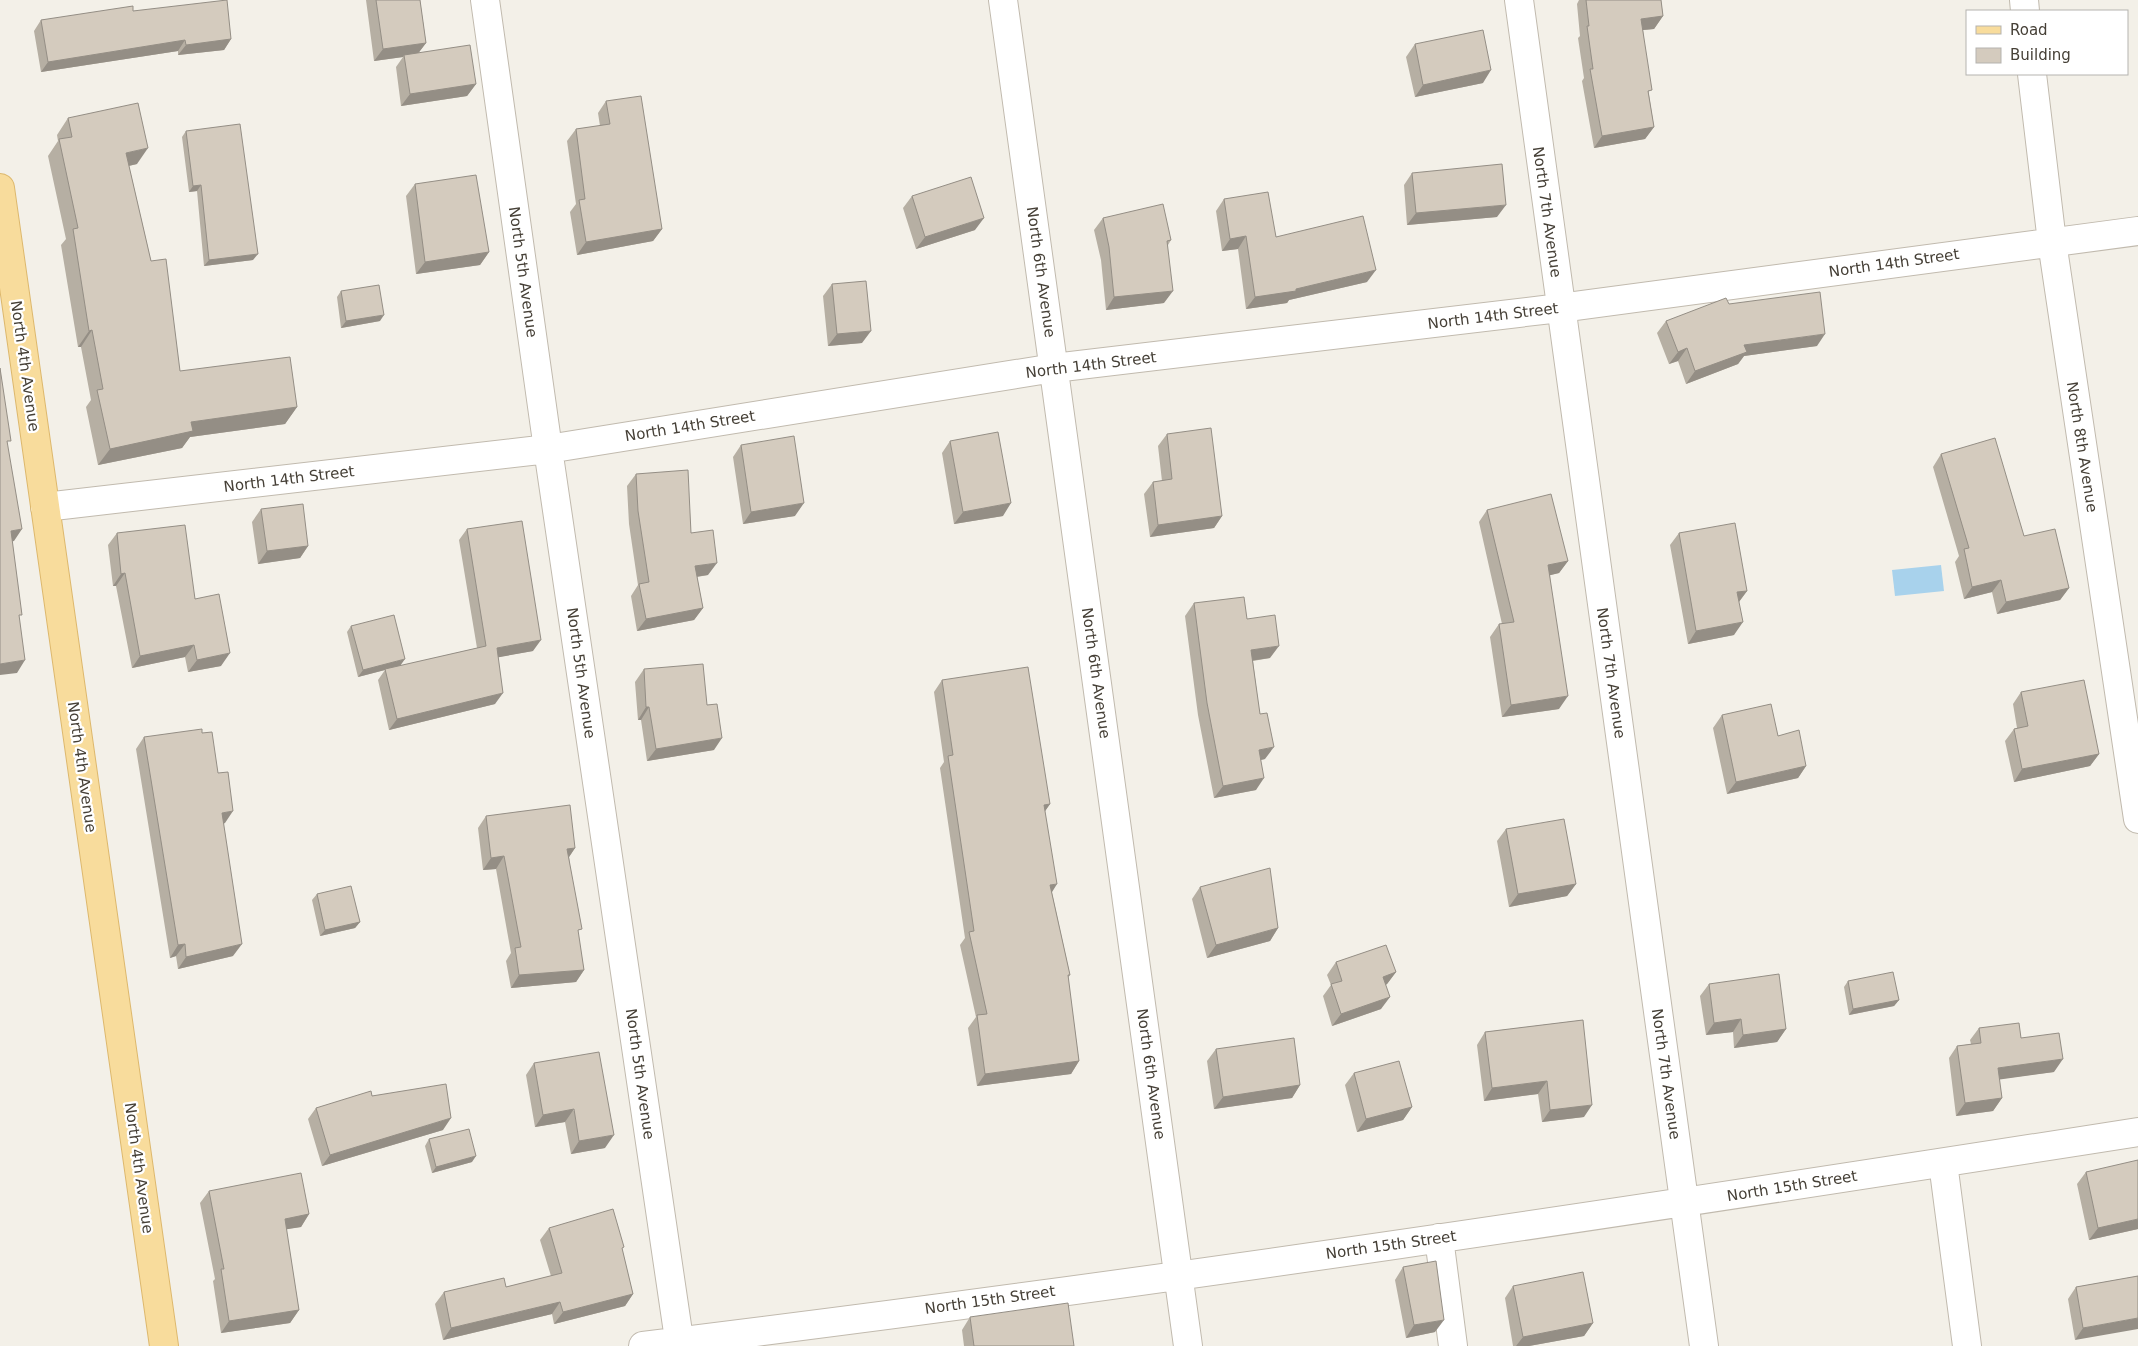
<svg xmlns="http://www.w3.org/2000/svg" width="2138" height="1346" font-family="'DejaVu Sans',sans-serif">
<rect width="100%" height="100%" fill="#f3f0e8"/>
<path fill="#a8d2ec" d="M 1941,565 L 1944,591 L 1895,596 L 1892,570 Z"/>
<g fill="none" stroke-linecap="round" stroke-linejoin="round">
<g stroke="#c1baae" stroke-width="30">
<path id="minor" d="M 485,0 L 548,449 L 680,1346
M 1003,0 L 1188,1346
M 1519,0 L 1704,1346
M 2024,0 L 2025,11
M 2032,74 L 2052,242 L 2138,819
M 45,507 L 548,449 L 1054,368 L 1560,308 L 2138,231
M 1943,1163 L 1967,1346
M 1439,1238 L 1453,1346
M 643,1346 C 1143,1285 1641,1210 2138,1132"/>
</g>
<g stroke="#ddb86d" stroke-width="30">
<path id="major" d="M 0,188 L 164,1346"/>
</g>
<use href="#minor" stroke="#fff" stroke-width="28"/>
<use href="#major" stroke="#f8dc9c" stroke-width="28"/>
</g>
<path fill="#b6afa3" d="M 366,0 L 420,0 L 426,43 L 418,53 L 476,84 L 467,96 L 401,106 L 396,67 L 403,57 L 374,61 Z
M 1579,0 L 1661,0 L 1663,16 L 1654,29 L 1643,30 L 1649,95 L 1654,127 L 1645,139 L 1594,148 L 1582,81 L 1584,78 L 1578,38 L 1580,36 L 1577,4 Z
M 133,11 L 231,39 L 224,50 L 178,55 L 178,51 L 41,72 L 34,31 L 41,20 Z
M 1415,44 L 1483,83 L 1415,97 L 1406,57 Z
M 606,101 L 662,229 L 653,241 L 577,255 L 570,212 L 576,204 L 567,141 L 576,129 L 600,126 L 598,113 Z
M 68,118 L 137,164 L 129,166 L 151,261 L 180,371 L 297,407 L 285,424 L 190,437 L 182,448 L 98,465 L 86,407 L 91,400 L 81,347 L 78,347 L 61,245 L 66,239 L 48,156 L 58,141 L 57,135 Z
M 186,131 L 253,260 L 204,266 L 197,191 L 189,192 L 182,137 Z
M 1412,173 L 1497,217 L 1407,225 L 1404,185 Z
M 415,184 L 489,252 L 480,265 L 416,274 L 406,196 Z
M 912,196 L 975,230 L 916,249 L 903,208 Z
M 1224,199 L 1276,237 L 1367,282 L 1289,300 L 1287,303 L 1246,309 L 1238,249 L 1222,251 L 1216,211 Z
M 1103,218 L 1171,240 L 1168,245 L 1164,303 L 1106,310 L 1101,260 L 1094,230 Z
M 832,284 L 862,343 L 828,346 L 823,296 Z
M 341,291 L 380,321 L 341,328 L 337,297 Z
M 1729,304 L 1817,346 L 1744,356 L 1738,364 L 1686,384 L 1678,361 L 1669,364 L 1657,333 L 1666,321 Z
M 1167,434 L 1222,516 L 1214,528 L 1150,537 L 1144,494 L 1153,482 L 1162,481 L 1158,446 Z
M 950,441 L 1003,516 L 954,524 L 942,453 Z
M 741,445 L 795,516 L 743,524 L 733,457 Z
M 1941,454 L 2024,536 L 2069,588 L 2060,600 L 1997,614 L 1992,592 L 1964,599 L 1955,562 L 1959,556 L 1933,467 Z
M 636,474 L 691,533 L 708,575 L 697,577 L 703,608 L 694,620 L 637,631 L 631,596 L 638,585 L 629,524 L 627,486 Z
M 261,509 L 308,546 L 300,558 L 258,564 L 252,522 Z
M 1487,510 L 1568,561 L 1559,573 L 1550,575 L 1559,709 L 1502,717 L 1490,637 L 1499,624 L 1502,624 L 1479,522 Z
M 467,529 L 533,651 L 498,657 L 495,704 L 389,730 L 378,680 L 385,670 L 358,677 L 347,632 L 351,626 L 400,666 L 477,648 L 459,540 Z
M 117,533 L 195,599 L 221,666 L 188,672 L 185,657 L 132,668 L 116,586 L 113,586 L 108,545 Z
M 1679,533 L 1747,591 L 1739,602 L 1734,635 L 1688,644 L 1670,545 Z
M 1194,603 L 1247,619 L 1270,658 L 1253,661 L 1265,759 L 1261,760 L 1256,790 L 1214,798 L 1198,715 L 1185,616 Z
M 644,669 L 707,705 L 714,750 L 647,761 L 641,720 L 638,720 L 635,682 Z
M 942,680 L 1050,804 L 1045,811 L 1052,893 L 1070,975 L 1068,978 L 1079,1061 L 1071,1074 L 977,1086 L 968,1028 L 976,1017 L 960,945 L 965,938 L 940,768 L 944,762 L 934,692 Z
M 2021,692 L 2099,754 L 2090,766 L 2014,782 L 2005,741 L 2014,729 L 2017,728 L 2013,704 Z
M 1722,715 L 1778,736 L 1806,766 L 1798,778 L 1727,794 L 1713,728 Z
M 144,737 L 225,823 L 223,824 L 233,956 L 178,969 L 176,956 L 170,958 L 136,749 Z
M 486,816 L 575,848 L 569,857 L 578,935 L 584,970 L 576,982 L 511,988 L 506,961 L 511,953 L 496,869 L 483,870 L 478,828 Z
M 1506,829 L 1576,884 L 1567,896 L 1509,907 L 1497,841 Z
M 1200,887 L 1278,928 L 1270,941 L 1207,958 L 1192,899 Z
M 317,894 L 360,922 L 355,928 L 320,936 L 312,900 Z
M 1336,962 L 1396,972 L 1387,984 L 1386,985 L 1381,1009 L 1332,1026 L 1323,996 L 1331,985 L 1327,975 Z
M 1848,981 L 1899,1000 L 1894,1006 L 1849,1015 L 1844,987 Z
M 1709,984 L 1786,1029 L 1777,1042 L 1734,1048 L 1733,1032 L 1706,1035 L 1700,996 Z
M 1583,1020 L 1584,1117 L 1542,1122 L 1538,1094 L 1484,1101 L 1477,1045 L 1485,1032 Z
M 1979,1028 L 2021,1038 L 2054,1072 L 1999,1079 L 2002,1098 L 1993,1111 L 1956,1116 L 1949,1058 L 1957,1046 L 1971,1044 L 1970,1040 Z
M 1216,1049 L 1300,1085 L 1292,1098 L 1214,1109 L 1207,1061 Z
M 534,1063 L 605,1148 L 571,1154 L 565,1122 L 535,1127 L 526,1075 Z
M 1354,1073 L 1412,1107 L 1403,1120 L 1357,1132 L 1345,1085 Z
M 316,1108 L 443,1130 L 322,1166 L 308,1119 Z
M 429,1139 L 472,1162 L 432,1173 L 425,1146 Z
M 2086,1172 L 2138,1229 L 2089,1240 L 2077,1184 Z
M 209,1191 L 309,1214 L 301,1227 L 286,1229 L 299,1310 L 290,1323 L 221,1333 L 213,1281 L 215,1279 L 200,1203 Z
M 549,1228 L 622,1249 L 633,1294 L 625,1306 L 554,1324 L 552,1314 L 443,1340 L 435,1304 L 444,1292 L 506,1287 L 551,1276 L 540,1240 Z
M 1403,1267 L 1435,1332 L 1406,1338 L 1395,1280 Z
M 2138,1276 L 2075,1340 L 2068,1299 L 2076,1287 Z
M 1513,1286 L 1593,1323 L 1584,1336 L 1529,1346 L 1513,1346 L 1505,1298 Z
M 970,1317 L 1074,1346 L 964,1346 L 962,1330 Z"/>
<path fill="#948e85" d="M 1663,16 L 1654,29 L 1632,31 L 1641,19 Z
M 231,39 L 224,50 L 178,55 L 186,45 Z
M 185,40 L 178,51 L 41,72 L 48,62 Z
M 426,43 L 417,55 L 404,55 L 403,57 L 374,61 L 383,49 Z
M 1491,70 L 1483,83 L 1415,97 L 1423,85 Z
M 476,84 L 467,96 L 401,106 L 410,94 Z
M 1654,127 L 1645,139 L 1594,148 L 1602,136 Z
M 148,148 L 137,164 L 114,169 L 126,153 Z
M 201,185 L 197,191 L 189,192 L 193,186 Z
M 1506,205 L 1497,217 L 1407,225 L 1416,213 Z
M 984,218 L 975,230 L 916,249 L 925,237 Z
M 662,229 L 653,241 L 577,255 L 586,242 Z
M 1246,236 L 1238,249 L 1222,251 L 1230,239 Z
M 489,252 L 480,265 L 416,274 L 425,262 Z
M 258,254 L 253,260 L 204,266 L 209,260 Z
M 1376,270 L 1367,282 L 1289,300 L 1287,303 L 1246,309 L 1255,297 L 1296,289 Z
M 1173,291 L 1164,303 L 1106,310 L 1114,297 Z
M 384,315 L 380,321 L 341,328 L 346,321 Z
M 92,330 L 81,347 L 78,347 L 89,331 Z
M 871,331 L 862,343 L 828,346 L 837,334 Z
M 1825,334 L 1817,346 L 1744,356 L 1738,364 L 1686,384 L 1695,371 L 1744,345 Z
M 1687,348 L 1678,361 L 1669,364 L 1678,352 Z
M 297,407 L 285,424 L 190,437 L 182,448 L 98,465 L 110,449 L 191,422 Z
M 804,503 L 795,516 L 743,524 L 751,512 Z
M 1011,503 L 1003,516 L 954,524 L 963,512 Z
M 1222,516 L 1214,528 L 1150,537 L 1158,525 Z
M 22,529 L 14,541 L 2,544 L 11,531 Z
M 308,546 L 300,558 L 258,564 L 267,551 Z
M 1568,561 L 1559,573 L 1539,578 L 1548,565 Z
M 717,563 L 708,575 L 687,578 L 695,566 Z
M 125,573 L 116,586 L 113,586 L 121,574 Z
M 2001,580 L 1992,592 L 1964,599 L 1972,587 Z
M 2069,588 L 2060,600 L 1997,614 L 2006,602 Z
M 1747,591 L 1738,603 L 1737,592 Z
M 703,608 L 694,620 L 637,631 L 646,619 Z
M 1743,622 L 1734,635 L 1688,644 L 1696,631 Z
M 541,640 L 533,651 L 489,659 L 497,648 Z
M 194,645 L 185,657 L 132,668 L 140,656 Z
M 1279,646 L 1270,658 L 1242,662 L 1251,650 Z
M 230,653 L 221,666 L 188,672 L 197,660 Z
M 405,659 L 400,666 L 358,677 L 363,670 Z
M 25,660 L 17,673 L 0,675 L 0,664 Z
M 503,693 L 495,704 L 389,730 L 397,719 Z
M 1568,696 L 1559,709 L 1502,717 L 1511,705 Z
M 646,707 L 649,707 L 641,720 L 638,720 Z
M 722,738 L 714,750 L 647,761 L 656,749 Z
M 1274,747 L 1265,759 L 1250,762 L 1259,750 Z
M 2099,754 L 2090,766 L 2014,782 L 2022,769 Z
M 1806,766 L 1798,778 L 1727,794 L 1736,782 Z
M 1264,778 L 1256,790 L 1214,798 L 1223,786 Z
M 1050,804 L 1041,817 L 1044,805 Z
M 233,811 L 225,823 L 213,825 L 222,813 Z
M 575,848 L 567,860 L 567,849 Z
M 504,856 L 496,869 L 483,870 L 491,858 Z
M 1057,884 L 1049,897 L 1050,885 Z
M 1576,884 L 1567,896 L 1509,907 L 1518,894 Z
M 360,922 L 355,928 L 320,936 L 325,930 Z
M 1278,928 L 1270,941 L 1207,958 L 1216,945 Z
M 185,944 L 176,956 L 170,958 L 178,945 Z
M 242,944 L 233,956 L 178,969 L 186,957 Z
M 584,970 L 576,982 L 511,988 L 519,975 Z
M 1396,972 L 1387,984 L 1374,989 L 1383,977 Z
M 1390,997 L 1381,1009 L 1332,1026 L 1341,1014 Z
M 1899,1000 L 1894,1006 L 1849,1015 L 1853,1009 Z
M 1741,1019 L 1733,1032 L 1706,1035 L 1714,1023 Z
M 1786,1029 L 1777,1042 L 1734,1048 L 1743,1035 Z
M 2063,1059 L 2054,1072 L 1989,1081 L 1998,1068 Z
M 1079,1061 L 1071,1074 L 977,1086 L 985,1074 Z
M 1547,1081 L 1538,1094 L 1484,1101 L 1492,1088 Z
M 1300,1085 L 1292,1098 L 1214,1109 L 1223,1097 Z
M 2002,1098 L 1993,1111 L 1956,1116 L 1965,1103 Z
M 1592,1105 L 1584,1117 L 1542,1122 L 1550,1110 Z
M 1412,1107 L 1403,1120 L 1357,1132 L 1366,1119 Z
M 574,1109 L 565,1122 L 535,1127 L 543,1115 Z
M 451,1118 L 443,1130 L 322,1166 L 330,1155 Z
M 614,1135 L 605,1148 L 571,1154 L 579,1141 Z
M 476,1156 L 472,1162 L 432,1173 L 436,1167 Z
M 309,1214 L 301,1227 L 276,1231 L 285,1219 Z
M 2138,1219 L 2138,1229 L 2089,1240 L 2098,1228 Z
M 633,1294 L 625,1306 L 554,1324 L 563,1312 Z
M 560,1302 L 552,1314 L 443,1340 L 451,1328 Z
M 299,1310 L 290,1323 L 221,1333 L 229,1321 Z
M 2138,1318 L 2138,1329 L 2075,1340 L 2083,1328 Z
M 1444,1320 L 1435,1332 L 1406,1338 L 1414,1325 Z
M 1593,1323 L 1584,1336 L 1529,1346 L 1516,1346 L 1523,1337 Z"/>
<path fill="#d4cbbe" stroke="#948e85" d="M 227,0 L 231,39 L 186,45 L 185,40 L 48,62 L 41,20 L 133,6 L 133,11 Z
M 376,0 L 420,0 L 426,43 L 383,49 Z
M 1586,0 L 1661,0 L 1663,16 L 1641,19 L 1652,90 L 1648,91 L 1654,127 L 1602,136 L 1590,69 L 1593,69 L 1587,26 L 1589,26 Z
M 1483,30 L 1491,70 L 1423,85 L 1415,44 Z
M 470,45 L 476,84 L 410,94 L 404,55 Z
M 641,96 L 662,229 L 586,242 L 579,200 L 585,199 L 576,129 L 610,124 L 606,101 Z
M 138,103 L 148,148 L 126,153 L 151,261 L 166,259 L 180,371 L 290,357 L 297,407 L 191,422 L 193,431 L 110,449 L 97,390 L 103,389 L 92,330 L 89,331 L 73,229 L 78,228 L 59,139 L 72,137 L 68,118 Z
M 240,124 L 258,254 L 209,260 L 201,185 L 193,186 L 186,131 Z
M 1502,164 L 1506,205 L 1416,213 L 1412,173 Z
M 476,175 L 489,252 L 425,262 L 415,184 Z
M 971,177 L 984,218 L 925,237 L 912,196 Z
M 1268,192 L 1276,237 L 1363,216 L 1376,270 L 1296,289 L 1296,291 L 1255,297 L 1246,236 L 1230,239 L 1224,199 Z
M 1163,204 L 1171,240 L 1167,241 L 1173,291 L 1114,297 L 1109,247 L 1103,218 Z
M 866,281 L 871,331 L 837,334 L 832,284 Z
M 379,285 L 384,315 L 346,321 L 341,291 Z
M 1820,292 L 1825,334 L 1744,345 L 1747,352 L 1695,371 L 1687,348 L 1678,352 L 1666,321 L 1726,298 L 1729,304 Z
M 0,368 L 11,441 L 7,441 L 22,529 L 11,531 L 22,615 L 19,615 L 25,660 L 0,664 Z
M 1211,428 L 1222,516 L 1158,525 L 1153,482 L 1172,479 L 1167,434 Z
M 998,432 L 1011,503 L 963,512 L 950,441 Z
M 794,436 L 804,503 L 751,512 L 741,445 Z
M 1995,438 L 2024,536 L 2055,529 L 2069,588 L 2006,602 L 2001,580 L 1972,587 L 1964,549 L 1969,548 L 1941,454 Z
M 688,470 L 691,533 L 713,530 L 717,563 L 695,566 L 703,608 L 646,619 L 639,584 L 649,582 L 638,511 L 636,474 Z
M 1551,494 L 1568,561 L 1548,565 L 1568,696 L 1511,705 L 1499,624 L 1514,622 L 1487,510 Z
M 303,504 L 308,546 L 267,551 L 261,509 Z
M 522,521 L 541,640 L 497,648 L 503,693 L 397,719 L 385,669 L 486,646 L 467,529 Z
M 1735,523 L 1747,591 L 1737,592 L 1743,622 L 1696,631 L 1679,533 Z
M 185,525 L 195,599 L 219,594 L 230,653 L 197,660 L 194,645 L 140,656 L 125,573 L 121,574 L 117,533 Z
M 1244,597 L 1247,619 L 1275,615 L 1279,646 L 1251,650 L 1260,714 L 1267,713 L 1274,747 L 1259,750 L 1264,778 L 1223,786 L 1207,703 L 1194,603 Z
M 394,615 L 405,659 L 363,670 L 351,626 Z
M 703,664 L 707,705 L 717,704 L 722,738 L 656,749 L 649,707 L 646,707 L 644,669 Z
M 1028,667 L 1050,804 L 1044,805 L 1057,884 L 1050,885 L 1070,975 L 1068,975 L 1079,1061 L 985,1074 L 977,1015 L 987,1014 L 969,932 L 974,931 L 948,756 L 953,755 L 942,680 Z
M 2084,680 L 2099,754 L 2022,769 L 2014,729 L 2028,726 L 2021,692 Z
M 1771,704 L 1778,736 L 1799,730 L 1806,766 L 1736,782 L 1722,715 Z
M 202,729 L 202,733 L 212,732 L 218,773 L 228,772 L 233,811 L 222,813 L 242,944 L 186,957 L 185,944 L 178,945 L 144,737 Z
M 570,805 L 575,848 L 567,849 L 582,929 L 578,930 L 584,970 L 519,975 L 515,948 L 521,947 L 504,856 L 491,858 L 486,816 Z
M 1564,819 L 1576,884 L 1518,894 L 1506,829 Z
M 1270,868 L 1278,928 L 1216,945 L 1200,887 Z
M 351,886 L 360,922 L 325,930 L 317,894 Z
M 1386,945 L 1396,972 L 1383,977 L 1390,997 L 1341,1014 L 1331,984 L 1342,981 L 1336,962 Z
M 1893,972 L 1899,1000 L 1853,1009 L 1848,981 Z
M 1779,974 L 1786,1029 L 1743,1035 L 1741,1019 L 1714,1023 L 1709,984 Z
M 1583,1020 L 1592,1105 L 1550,1110 L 1547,1081 L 1492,1088 L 1485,1032 Z
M 2019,1023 L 2021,1038 L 2059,1033 L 2063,1059 L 1998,1068 L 2002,1098 L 1965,1103 L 1957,1046 L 1981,1043 L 1979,1028 Z
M 1294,1038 L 1300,1085 L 1223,1097 L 1216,1049 Z
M 599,1052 L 614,1135 L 579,1141 L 574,1109 L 543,1115 L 534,1063 Z
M 1399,1061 L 1412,1107 L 1366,1119 L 1354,1073 Z
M 446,1084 L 451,1118 L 330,1155 L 316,1108 L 371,1091 L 372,1096 Z
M 469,1129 L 476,1156 L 436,1167 L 429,1139 Z
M 2138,1160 L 2138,1219 L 2098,1228 L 2086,1172 Z
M 301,1173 L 309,1214 L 285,1219 L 299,1310 L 229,1321 L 221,1269 L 224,1269 L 209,1191 Z
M 613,1209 L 624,1247 L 622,1248 L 633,1294 L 563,1312 L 560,1302 L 451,1328 L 444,1292 L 504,1278 L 506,1287 L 562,1273 L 549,1228 Z
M 1436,1261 L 1444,1320 L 1414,1325 L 1403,1267 Z
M 1583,1272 L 1593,1323 L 1523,1337 L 1513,1286 Z
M 2138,1276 L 2138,1318 L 2083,1328 L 2076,1287 Z
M 1068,1303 L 1074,1346 L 974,1346 L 970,1317 Z"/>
<g text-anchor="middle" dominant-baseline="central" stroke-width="4.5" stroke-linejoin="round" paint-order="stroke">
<g font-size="15" fill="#464037" stroke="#fff">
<text transform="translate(1547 212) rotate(82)">North 7th Avenue</text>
<text transform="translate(1894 263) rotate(-8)">North 14th Street</text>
<text transform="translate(523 272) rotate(82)">North 5th Avenue</text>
<text transform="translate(1041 272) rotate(82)">North 6th Avenue</text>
<text transform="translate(1493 316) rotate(-7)">North 14th Street</text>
<text transform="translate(1091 365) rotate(-7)">North 14th Street</text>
<text transform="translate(25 366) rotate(82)">North 4th Avenue</text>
<text transform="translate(690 426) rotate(-9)">North 14th Street</text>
<text transform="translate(2082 447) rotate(81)">North 8th Avenue</text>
<text transform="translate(289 479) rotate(-7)">North 14th Street</text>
<text transform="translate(581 673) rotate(82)">North 5th Avenue</text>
<text transform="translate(1096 673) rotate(82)">North 6th Avenue</text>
<text transform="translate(1611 673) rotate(82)">North 7th Avenue</text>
<text transform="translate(82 767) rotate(82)">North 4th Avenue</text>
<text transform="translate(640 1074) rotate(82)">North 5th Avenue</text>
<text transform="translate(1151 1074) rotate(82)">North 6th Avenue</text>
<text transform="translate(1666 1074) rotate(82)">North 7th Avenue</text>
<text transform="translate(139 1168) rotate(82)">North 4th Avenue</text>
<text transform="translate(1792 1186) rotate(-9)">North 15th Street</text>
<text transform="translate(1391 1245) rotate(-8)">North 15th Street</text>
<text transform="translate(990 1300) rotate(-8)">North 15th Street</text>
</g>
</g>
<rect x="1966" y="10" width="162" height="65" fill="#ffffff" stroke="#b5b3af"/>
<rect x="1976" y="26" width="25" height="8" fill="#f8dc9c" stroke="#b5b3af"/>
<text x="2010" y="35" font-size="15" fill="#464037">Road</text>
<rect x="1976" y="48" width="25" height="15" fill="#d4cbbe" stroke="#b5b3af"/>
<text x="2010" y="60" font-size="15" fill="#464037">Building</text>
</svg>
